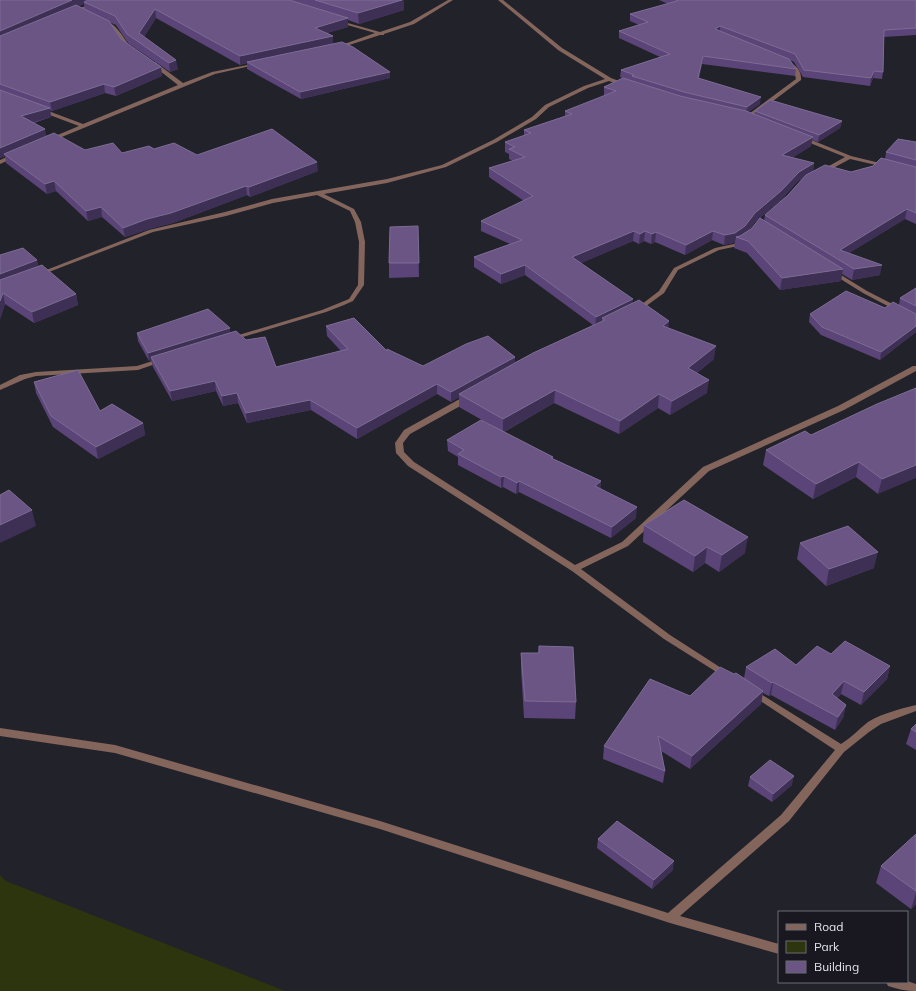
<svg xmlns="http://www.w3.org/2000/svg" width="916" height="991" font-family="Mulish,sans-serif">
<rect width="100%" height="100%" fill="#22222b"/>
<path fill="#2c350e" d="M 0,875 L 6,881 L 285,991 L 0,991 Z"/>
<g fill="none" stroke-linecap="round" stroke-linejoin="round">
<path fill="#83655c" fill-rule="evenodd" d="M 101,0 L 107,0 L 74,13 L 70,12 Z
M 448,0 L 453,0 L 414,24 L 384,34 L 384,35 L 380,35 L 340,48 L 336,47 L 375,33 L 337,22 L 337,20 L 380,32 L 410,22 Z
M 498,0 L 503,0 L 562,48 L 611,78 L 629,85 L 626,87 L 609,81 L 588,88 L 549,107 L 536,119 L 497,142 L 446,167 L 387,183 L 324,194 L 354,209 L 361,222 L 365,242 L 364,285 L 353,301 L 344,305 L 326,312 L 233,340 L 231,341 L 228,339 L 229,338 L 322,310 L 349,299 L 358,285 L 359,242 L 355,222 L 350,211 L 317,195 L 273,203 L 226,216 L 153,232 L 41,275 L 37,275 L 36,274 L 149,230 L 225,212 L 272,199 L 387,179 L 442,165 L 493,140 L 532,117 L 545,105 L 584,86 L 605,79 L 558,50 Z
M 103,21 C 115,21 124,38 130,47 L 130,48 L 126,48 L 111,28 L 103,23 Z
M 151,62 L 155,62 L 183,83 L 212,72 L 257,63 L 259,64 L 215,74 L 52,141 L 48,141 L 48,139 L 79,126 L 39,111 L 39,109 L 43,109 L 83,124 L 178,85 L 151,64 Z
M 787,63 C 796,63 802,72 801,80 L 749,119 L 745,119 L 745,117 L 796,79 L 794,71 L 787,65 Z
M 800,137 L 804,137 L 851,156 L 888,165 L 885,167 L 850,159 L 824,173 L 820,173 L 820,171 L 845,157 L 800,139 Z
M 16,153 L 19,155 L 18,156 L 0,164 L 0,160 Z
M 743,238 L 746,240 L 738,246 L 719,250 L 678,270 L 664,293 L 638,312 L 636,313 L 633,311 L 659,291 L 674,268 L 715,248 L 734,244 Z
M 833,270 L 867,291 L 916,316 L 916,321 L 863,293 L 831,273 L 830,272 Z
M 162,358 L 166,360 L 164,361 L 138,370 L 36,376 L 25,379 L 0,390 L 0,385 L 20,375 L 36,372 L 137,366 Z
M 913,366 L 916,366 L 916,371 L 844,410 L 709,471 L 628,546 L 581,569 L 670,635 L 729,673 L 731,675 L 729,677 L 726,678 L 664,639 L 572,571 L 408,466 L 396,453 L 395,443 L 404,430 L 465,396 L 471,396 L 472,398 L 471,400 L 410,434 L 403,443 L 404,452 L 414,462 L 575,565 L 622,542 L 703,467 L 838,406 Z
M 753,689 L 841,744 C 851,738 859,729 868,722 C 883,713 900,709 916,705 L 916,711 L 881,724 L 869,732 L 844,752 L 789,821 L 680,916 L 779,944 L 779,954 L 670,923 L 380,829 L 115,753 L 0,736 L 0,728 L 115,745 L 380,821 L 668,913 L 781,815 L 835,750 L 750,694 L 748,692 L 750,690 Z
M 907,981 L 916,984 L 916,991 C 906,991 897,989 888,986 L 886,982 Z"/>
</g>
<path fill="#5b4478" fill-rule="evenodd" d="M 0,0 L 291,1 L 291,0 L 404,0 L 404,10 L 359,24 L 348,20 L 348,27 L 327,33 L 333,36 L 333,44 L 390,78 L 301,99 L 247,69 L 247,63 L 240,65 L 156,18 L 144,37 L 178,69 L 170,72 L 128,43 L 116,25 L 109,22 L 121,39 L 161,67 L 162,76 L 116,96 L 105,93 L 52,111 L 50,110 L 51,117 L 34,123 L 47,136 L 85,150 L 122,153 L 154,149 L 318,171 L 250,197 L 247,195 L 173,223 L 149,229 L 125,237 L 102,217 L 88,221 L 56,191 L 47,194 L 6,163 L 5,156 L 0,158 ZM 84,4 L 85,10 L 78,6 Z
M 659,0 L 916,0 L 916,35 L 884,37 L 883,72 L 882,79 L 873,78 L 870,86 L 803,77 L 794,62 L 790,60 L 796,69 L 795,76 L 702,64 L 699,78 L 760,104 L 748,112 L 754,115 L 755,111 L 842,121 L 840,128 L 818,142 L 812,140 L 811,146 L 792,158 L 814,163 L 813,171 L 851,172 L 873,166 L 885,159 L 886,152 L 916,142 L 916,224 L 905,219 L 849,253 L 880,275 L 852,280 L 842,274 L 841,281 L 780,290 L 747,253 L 734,248 L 735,242 L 733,243 L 724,245 L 712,240 L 685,255 L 655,242 L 651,244 L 644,241 L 639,244 L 633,241 L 581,263 L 632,304 L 714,359 L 697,373 L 707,393 L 670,415 L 658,408 L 619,434 L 554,403 L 504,432 L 553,457 L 553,459 L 601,481 L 600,489 L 636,518 L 611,538 L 519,492 L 516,494 L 503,487 L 501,488 L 458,465 L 458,457 L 448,451 L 447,440 L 489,424 L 459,407 L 459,397 L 451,402 L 437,394 L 357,439 L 311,410 L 247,423 L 238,403 L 223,406 L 216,391 L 172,401 L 153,367 L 151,360 L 149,361 L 138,341 L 137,333 L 231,333 L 276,367 L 341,351 L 327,336 L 326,326 L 423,366 L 515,357 L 515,362 L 593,325 L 525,275 L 501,284 L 474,267 L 474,257 L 510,244 L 481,231 L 481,221 L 524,201 L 489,177 L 489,168 L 513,161 L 509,159 L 509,154 L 505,152 L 505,142 L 524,136 L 524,130 L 565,116 L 565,111 L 604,96 L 604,87 L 623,78 L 620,77 L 621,70 L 660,57 L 619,38 L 619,31 L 639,25 L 630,21 L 630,14 L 668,4 ZM 803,178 L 788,195 L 765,215 L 764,221 L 748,231 L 754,223 L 780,201 L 798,181 Z
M 418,226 L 419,277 L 389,278 L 389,263 Z
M 0,255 L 37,260 L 38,266 L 76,294 L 78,305 L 34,323 L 5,304 L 0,319 Z
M 916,288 L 916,332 L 880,360 L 821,335 L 809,322 L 810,314 L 885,308 L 899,305 L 900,298 Z
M 34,382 L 100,411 L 143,423 L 145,435 L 98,459 L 53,427 L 36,393 Z
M 916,388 L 878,494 L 856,477 L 813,499 L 763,465 L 766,450 L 811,435 Z
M 644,525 L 745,553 L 719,572 L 705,563 L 693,572 L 643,542 Z
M 800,543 L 874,568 L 826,586 L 797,559 Z
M 539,646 L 576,702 L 575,719 L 524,718 L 521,670 L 521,653 L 538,653 Z
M 831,654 L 890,666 L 887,679 L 861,705 L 841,694 L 837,698 L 846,705 L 843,718 L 835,730 L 771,695 L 769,696 L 763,693 L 761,704 L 690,769 L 661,751 L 665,771 L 663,783 L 603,759 L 604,746 L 690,696 L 734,674 L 744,678 L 746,667 L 796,665 Z
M 916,724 L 916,750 L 906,744 L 911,729 Z
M 750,777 L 792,785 L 772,802 L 748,786 Z
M 916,834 L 916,904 L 911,909 L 876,883 L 881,866 Z
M 598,839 L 673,870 L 652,889 L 597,848 Z"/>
<path fill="#3e2f54" d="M 72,0 L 96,0 L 84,2 L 84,4 L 75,8 L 0,40 L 0,31 Z
M 402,0 L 404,0 L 404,10 L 359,24 L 358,13 Z
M 155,9 L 156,18 L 141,42 L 139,33 Z
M 348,18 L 348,27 L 315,36 L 315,28 Z
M 720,26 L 720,33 L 715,29 Z
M 333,36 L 333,44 L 247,62 L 247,63 L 240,65 L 240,56 Z
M 703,56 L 702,64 L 697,86 L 698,78 Z
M 176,60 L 178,69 L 170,72 L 169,63 Z
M 161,67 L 162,76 L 116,96 L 114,87 Z
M 874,71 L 873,78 L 870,86 L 871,78 Z
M 390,72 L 390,78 L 301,99 L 300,92 Z
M 104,84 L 105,93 L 52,111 L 50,102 Z
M 761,97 L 760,104 L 746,114 L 747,107 Z
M 50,108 L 51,117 L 23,125 L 21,116 Z
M 842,121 L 840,128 L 818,142 L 819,135 Z
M 45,129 L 47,138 L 4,154 L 5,156 L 0,158 L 0,148 Z
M 813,137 L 811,146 L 781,165 L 782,155 Z
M 317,162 L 318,171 L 250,197 L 249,187 Z
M 814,163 L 813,173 L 798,181 L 780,201 L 754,223 L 744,236 L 736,237 L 735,242 L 733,243 L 724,245 L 725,235 L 755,213 L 799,172 Z
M 54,181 L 56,191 L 47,194 L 45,184 Z
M 246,186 L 247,195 L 173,223 L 149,229 L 125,237 L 123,228 L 147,219 Z
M 101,207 L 102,217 L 88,221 L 86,211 Z
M 907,209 L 905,219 L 838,260 L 840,250 Z
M 634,231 L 633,241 L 572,267 L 572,257 Z
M 645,231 L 644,241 L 639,244 L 640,234 Z
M 713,231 L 712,240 L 685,255 L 686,245 Z
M 656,232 L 655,242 L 651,244 L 652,234 Z
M 37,260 L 39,271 L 0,285 L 0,274 Z
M 525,265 L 525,275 L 501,284 L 501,274 Z
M 882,265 L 880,275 L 852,280 L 854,269 Z
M 843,269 L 841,281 L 780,290 L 782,278 Z
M 3,293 L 5,304 L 0,319 L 0,301 Z
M 76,294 L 78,305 L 34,323 L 32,312 Z
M 633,299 L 632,309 L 605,320 L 602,318 L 602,324 L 595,327 L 596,317 Z
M 669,321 L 668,334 L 663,326 Z
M 916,326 L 916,332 L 880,360 L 881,352 Z
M 230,328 L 231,336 L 151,357 L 151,360 L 149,361 L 148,353 Z
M 716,346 L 714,359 L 686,382 L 688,368 Z
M 515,357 L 515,367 L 459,394 L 459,397 L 451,402 L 451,392 Z
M 709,380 L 707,393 L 670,415 L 672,401 Z
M 215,381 L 216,391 L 172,401 L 170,391 Z
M 437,384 L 437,394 L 357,439 L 357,428 Z
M 555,390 L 554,403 L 503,432 L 503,419 Z
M 237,393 L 238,403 L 223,406 L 222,396 Z
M 659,394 L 658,408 L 619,434 L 620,421 Z
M 310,400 L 311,410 L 247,423 L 246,413 Z
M 143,423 L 145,435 L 98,459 L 96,447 Z
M 859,462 L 856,477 L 813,499 L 816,484 Z
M 916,465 L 916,478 L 878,494 L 882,479 Z
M 504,476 L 503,487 L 501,488 L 501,477 Z
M 519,481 L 519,492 L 516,494 L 517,483 Z
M 601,481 L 600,492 L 595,486 Z
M 637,507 L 636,518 L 611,538 L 612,527 Z
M 32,510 L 36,526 L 0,543 L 0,525 Z
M 748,537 L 745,553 L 719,572 L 722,555 Z
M 707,547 L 705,563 L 693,572 L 695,556 Z
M 878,552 L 874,568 L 826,586 L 829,569 Z
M 890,666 L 887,679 L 861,705 L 864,692 Z
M 844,681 L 841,694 L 829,707 L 832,694 Z
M 773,682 L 771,695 L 769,696 L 772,683 Z
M 763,691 L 761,704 L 690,769 L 692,756 Z
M 846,705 L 843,718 L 835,730 L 838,717 Z
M 794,776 L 792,785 L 772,802 L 773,794 Z
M 674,861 L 673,870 L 652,889 L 654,880 Z
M 916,893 L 916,904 L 911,909 Z"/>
<path fill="#6a5584" stroke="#7d6c94" d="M 0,0 L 72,0 L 0,31 Z
M 88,0 L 289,0 L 348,18 L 315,28 L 333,36 L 240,56 L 155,9 L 139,33 L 176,60 L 169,63 L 127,34 L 115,16 L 84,2 Z
M 315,0 L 402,0 L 358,13 Z
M 676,0 L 916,0 L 916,28 L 884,30 L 883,72 L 874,71 L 871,78 L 804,70 L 795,54 L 720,26 L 715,29 L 789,59 L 796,69 L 703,56 L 698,78 L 761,97 L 747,107 L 684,92 L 632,76 L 634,75 L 621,70 L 670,54 L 619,31 L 648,22 L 630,14 L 677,1 Z
M 76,5 L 109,21 L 121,39 L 161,67 L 114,87 L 104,84 L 50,102 L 0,84 L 0,36 Z
M 342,42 L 353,47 L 390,72 L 300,92 L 247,62 Z
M 623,78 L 680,96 L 746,111 L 813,137 L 782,155 L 814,163 L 799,172 L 781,191 L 755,213 L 745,226 L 735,233 L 725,235 L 713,231 L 686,245 L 656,232 L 652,234 L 645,231 L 640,234 L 634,231 L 572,257 L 633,299 L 596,317 L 525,265 L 501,274 L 474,257 L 522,240 L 481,221 L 533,196 L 489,168 L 525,157 L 509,149 L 515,147 L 505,142 L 531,133 L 524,130 L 572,114 L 565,111 L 616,91 L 604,87 Z
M 0,90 L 50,108 L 21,116 L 45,129 L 0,148 Z
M 770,100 L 842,121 L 819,135 L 755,111 Z
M 272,129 L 317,162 L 249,187 L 246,186 L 171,213 L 147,219 L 123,228 L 101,207 L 86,211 L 54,181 L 45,184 L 4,154 L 54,133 L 85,150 L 113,143 L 122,153 L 149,146 L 154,149 L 174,143 L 197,155 Z
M 898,139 L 916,142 L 916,160 L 886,152 Z
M 881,158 L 916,167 L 916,213 L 907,209 L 840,250 L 882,265 L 854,269 L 765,215 L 788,195 L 806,175 L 825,165 L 851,172 L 873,166 Z
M 760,218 L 843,269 L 782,278 L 748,241 L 736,237 L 740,236 L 751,229 Z
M 418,226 L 419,263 L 389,263 L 390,227 Z
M 23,248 L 37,260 L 0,274 L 0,255 Z
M 42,265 L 76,294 L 32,312 L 3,293 L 0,301 L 0,280 Z
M 916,288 L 916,306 L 900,298 Z
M 846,291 L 885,308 L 893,302 L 916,314 L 916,326 L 881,352 L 822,327 L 810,314 Z
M 639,300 L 669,321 L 663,326 L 716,346 L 688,368 L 709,380 L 672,401 L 659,394 L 620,421 L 555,390 L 503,419 L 459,394 L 533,353 L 605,320 L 602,318 Z
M 208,309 L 230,328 L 148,353 L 137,333 Z
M 354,318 L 387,351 L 387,349 L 423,366 L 466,344 L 488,336 L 515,357 L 451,392 L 437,384 L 357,428 L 310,400 L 246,413 L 237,393 L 222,396 L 215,381 L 170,391 L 151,357 L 236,331 L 246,340 L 265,337 L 276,367 L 348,349 L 326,326 Z
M 78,370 L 100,411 L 112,404 L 143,423 L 96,447 L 51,416 L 34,382 Z
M 916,388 L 916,465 L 882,479 L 859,462 L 816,484 L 766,450 L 805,431 L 811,435 L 877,404 Z
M 481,420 L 553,457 L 551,458 L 601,481 L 595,486 L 637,507 L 612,527 L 519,481 L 517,483 L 504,476 L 501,477 L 458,454 L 464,450 L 447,440 Z
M 9,490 L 32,510 L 0,525 L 0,495 Z
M 684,500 L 748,537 L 722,555 L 707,547 L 695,556 L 644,525 Z
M 848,526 L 878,552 L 829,569 L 800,543 Z
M 845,641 L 890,666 L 864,692 L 844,681 L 832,694 L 846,705 L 838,717 L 773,682 L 772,683 L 746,667 L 775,649 L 796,665 L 817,646 L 831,654 Z
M 539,646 L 573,647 L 576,702 L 525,701 L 521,653 L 539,653 Z
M 720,667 L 734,674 L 736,673 L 763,691 L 692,756 L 658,736 L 665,771 L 604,746 L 650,679 L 690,696 Z
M 916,724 L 916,732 L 911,729 Z
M 770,760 L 794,776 L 773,794 L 750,777 Z
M 617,821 L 674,861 L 654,880 L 598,839 Z
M 916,834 L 916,891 L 881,866 Z"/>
<rect x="778" y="911" width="130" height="72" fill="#191821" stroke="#6a6a72"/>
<rect x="786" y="924" width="20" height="6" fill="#83655c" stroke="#6a6a72"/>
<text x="814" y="931" font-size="12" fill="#e4e4eb">Road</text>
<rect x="786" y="941" width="20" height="12" fill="#2c350e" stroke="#6a6a72"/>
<text x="814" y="951" font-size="12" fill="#e4e4eb">Park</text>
<rect x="786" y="961" width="20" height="12" fill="#6a5584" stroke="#6a6a72"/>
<text x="814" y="971" font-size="12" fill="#e4e4eb">Building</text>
</svg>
